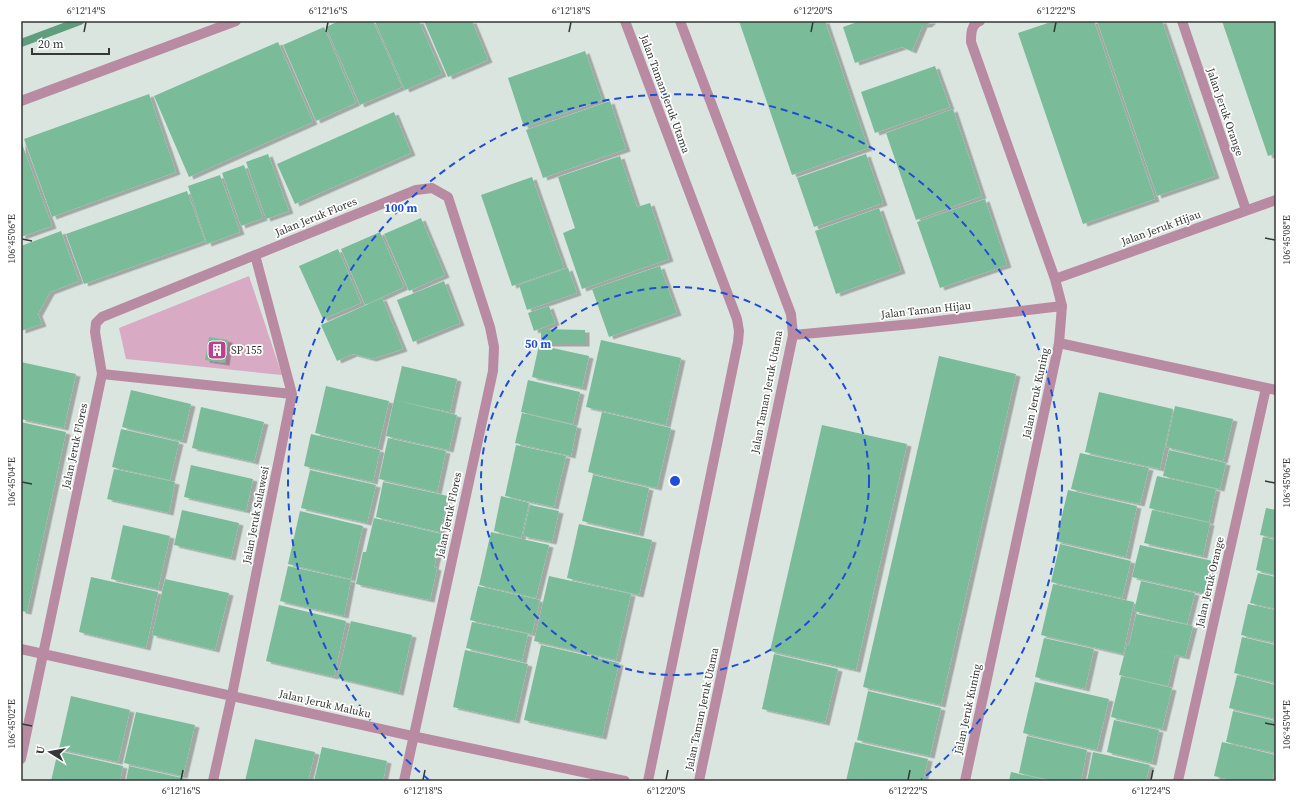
<svg xmlns="http://www.w3.org/2000/svg" width="1297" height="802" font-family="'Source Serif 4',serif">
<defs>
<filter id="shadow"><feDropShadow dx="4.5" dy="2.5" stdDeviation="0" flood-color="#0004"/></filter>
</defs>
<rect width="100%" height="100%" fill="#dbe5df"/>
<path fill="#d9aac4" d="M 249,276 L 282,375 L 126,359 L 119,328 Z"/>
<g fill="none" stroke-linecap="round" stroke-linejoin="round">
<path stroke="#5d9e7e" stroke-width="8" d="M 21,43 L 80,21"/>
</g>
<path fill="#7abc9a" filter="url(#shadow)" d="M 339,21 L 373,21 L 402,87 L 360,105 L 326,27 Z
M 375,21 L 419,21 L 442,74 L 405,90 Z
M 424,21 L 472,21 L 488,60 L 448,77 Z
M 739,21 L 825,21 L 868,148 L 792,175 Z
M 860,21 L 932,21 L 927,25 L 923,25 L 912,51 L 902,47 L 855,63 L 843,27 Z
M 1054,21 L 1094,21 L 1155,199 L 1083,224 L 1018,33 Z
M 1097,21 L 1162,21 L 1215,176 L 1157,196 Z
M 1222,21 L 1276,21 L 1276,153 L 1268,156 Z
M 324,27 L 356,103 L 316,121 L 283,45 Z
M 278,42 L 313,122 L 189,177 L 154,96 Z
M 585,51 L 602,100 L 524,127 L 508,78 Z
M 935,66 L 950,107 L 875,133 L 861,92 Z
M 149,94 L 176,172 L 52,217 L 24,139 Z
M 610,101 L 626,149 L 543,178 L 526,130 Z
M 953,109 L 982,196 L 916,220 L 886,133 Z
M 394,112 L 411,153 L 295,204 L 277,164 Z
M 21,141 L 52,226 L 21,237 Z
M 268,154 L 289,211 L 266,219 L 246,162 Z
M 866,154 L 883,203 L 814,227 L 797,178 Z
M 620,156 L 637,207 L 650,203 L 669,259 L 582,289 L 563,233 L 575,228 L 558,177 Z
M 244,165 L 263,218 L 241,226 L 222,173 Z
M 220,175 L 240,232 L 207,244 L 188,186 Z
M 532,177 L 564,268 L 512,286 L 481,195 Z
M 187,191 L 205,241 L 84,284 L 66,234 Z
M 985,199 L 1007,265 L 940,288 L 917,222 Z
M 879,208 L 901,271 L 836,294 L 815,231 Z
M 421,218 L 445,275 L 409,291 L 384,234 Z
M 61,231 L 79,281 L 50,292 L 38,314 L 42,324 L 21,331 L 21,246 Z
M 380,232 L 404,287 L 365,305 L 341,249 Z
M 338,249 L 361,303 L 323,319 L 299,266 Z
M 660,266 L 677,313 L 609,337 L 592,289 Z
M 568,268 L 577,293 L 527,310 L 519,285 Z
M 444,281 L 460,323 L 413,342 L 397,300 Z
M 382,298 L 403,349 L 372,359 L 353,354 L 337,361 L 321,325 Z
M 549,306 L 555,323 L 534,331 L 528,313 Z
M 541,329 L 585,330 L 585,344 L 541,344 Z
M 209,337 L 228,340 L 225,363 L 205,360 Z
M 601,340 L 681,358 L 666,425 L 586,407 Z
M 539,345 L 589,356 L 582,388 L 532,377 Z
M 939,356 L 1016,374 L 941,705 L 863,687 Z
M 21,362 L 76,374 L 64,428 L 21,419 Z
M 402,366 L 457,379 L 450,412 L 394,400 Z
M 528,380 L 580,392 L 573,424 L 521,412 Z
M 326,386 L 389,401 L 378,448 L 315,433 Z
M 131,390 L 191,404 L 182,441 L 122,427 Z
M 1099,392 L 1173,409 L 1160,469 L 1085,452 Z
M 394,400 L 457,415 L 449,450 L 386,436 Z
M 1175,406 L 1233,419 L 1223,461 L 1166,447 Z
M 201,407 L 264,422 L 254,462 L 192,448 Z
M 602,412 L 671,428 L 657,488 L 588,472 Z
M 522,413 L 577,426 L 571,456 L 515,443 Z
M 21,422 L 66,432 L 27,612 L 21,611 Z
M 822,425 L 907,444 L 856,670 L 770,651 Z
M 121,429 L 179,442 L 170,480 L 112,467 Z
M 311,434 L 380,450 L 373,482 L 304,466 Z
M 388,438 L 446,451 L 437,492 L 379,479 Z
M 516,445 L 566,456 L 554,507 L 505,496 Z
M 1169,450 L 1226,463 L 1220,489 L 1163,476 Z
M 1080,453 L 1149,468 L 1140,504 L 1071,489 Z
M 191,465 L 253,479 L 246,511 L 184,497 Z
M 114,469 L 175,482 L 169,513 L 107,499 Z
M 310,470 L 376,485 L 367,523 L 301,508 Z
M 593,475 L 649,488 L 639,534 L 582,521 Z
M 1157,476 L 1216,489 L 1209,522 L 1149,508 Z
M 383,482 L 448,496 L 440,532 L 376,517 Z
M 1068,490 L 1137,506 L 1126,557 L 1056,541 Z
M 501,496 L 529,503 L 521,538 L 494,531 Z
M 530,505 L 559,511 L 552,542 L 523,536 Z
M 1266,508 L 1276,510 L 1276,538 L 1260,535 Z
M 182,510 L 239,523 L 231,558 L 174,545 Z
M 1152,510 L 1210,523 L 1203,556 L 1144,543 Z
M 300,511 L 363,526 L 351,579 L 288,564 Z
M 374,518 L 442,534 L 434,567 L 437,568 L 430,600 L 356,584 L 363,552 L 366,552 Z
M 579,524 L 652,540 L 639,595 L 567,578 Z
M 123,525 L 170,536 L 158,589 L 111,579 Z
M 491,532 L 549,545 L 536,598 L 479,585 Z
M 1263,537 L 1276,540 L 1276,575 L 1256,570 Z
M 1060,544 L 1131,561 L 1122,598 L 1051,582 Z
M 1140,545 L 1213,561 L 1206,594 L 1132,577 Z
M 288,566 L 351,580 L 344,616 L 280,601 Z
M 1258,573 L 1276,577 L 1276,609 L 1250,603 Z
M 549,576 L 631,594 L 616,660 L 534,641 Z
M 91,577 L 158,592 L 146,648 L 79,632 Z
M 165,579 L 229,593 L 215,650 L 152,635 Z
M 1141,581 L 1195,593 L 1187,624 L 1134,611 Z
M 1053,584 L 1134,602 L 1123,654 L 1041,635 Z
M 478,586 L 540,600 L 532,634 L 470,620 Z
M 1248,604 L 1276,610 L 1276,643 L 1241,635 Z
M 279,605 L 346,621 L 334,677 L 266,661 Z
M 1136,614 L 1193,626 L 1185,657 L 1144,648 L 1175,655 L 1168,686 L 1119,675 L 1127,644 L 1129,645 Z
M 351,621 L 412,635 L 399,693 L 337,678 Z
M 472,622 L 528,634 L 522,661 L 466,648 Z
M 1242,637 L 1276,645 L 1276,683 L 1234,673 Z
M 1044,638 L 1094,649 L 1085,689 L 1035,677 Z
M 541,645 L 619,663 L 602,737 L 524,720 Z
M 465,650 L 528,664 L 515,721 L 453,707 Z
M 774,654 L 838,669 L 825,723 L 762,709 Z
M 1237,675 L 1276,685 L 1276,719 L 1229,708 Z
M 1121,676 L 1172,688 L 1162,729 L 1111,717 Z
M 1035,682 L 1109,699 L 1097,750 L 1023,733 Z
M 868,691 L 941,708 L 930,756 L 857,740 Z
M 71,696 L 130,710 L 118,762 L 59,749 Z
M 1233,711 L 1276,721 L 1276,753 L 1226,742 Z
M 136,712 L 195,725 L 183,776 L 124,763 Z
M 1114,720 L 1159,730 L 1152,763 L 1107,752 Z
M 1027,736 L 1087,750 L 1081,781 L 1054,781 L 1019,773 Z
M 255,739 L 315,752 L 308,781 L 245,781 Z
M 855,742 L 928,759 L 923,781 L 846,781 Z
M 1222,742 L 1276,755 L 1276,763 L 1272,781 L 1236,781 L 1214,776 Z
M 322,747 L 387,761 L 383,781 L 314,781 Z
M 58,751 L 123,766 L 120,781 L 51,781 Z
M 1093,752 L 1150,765 L 1146,781 L 1087,781 Z
M 129,766 L 191,780 L 191,781 L 126,781 Z
M 1011,772 L 1046,780 L 1046,781 L 1009,781 Z"/>
<g fill="none" stroke-linecap="round" stroke-linejoin="round">
<path stroke="#b88ba3" stroke-width="10" d="M 625,21 L 737,319 L 739,331 L 738,342 L 648,781
M 680,21 L 791,314 L 793,335 L 699,781
M 1182,21 L 1246,210
M 21,101 L 236,21
M 1055,279 L 1276,200
M 793,335 L 913,324 L 1062,306
M 1059,343 L 1276,390
M 102,374 L 292,394
M 21,649 L 412,736 L 625,781
M 21,759 L 102,374 L 95,332 L 96,323 L 102,317 L 416,190 L 432,188 L 448,197 L 490,327 L 494,347 L 493,371 L 404,781
M 213,781 L 232,695 L 292,394 L 255,255
M 965,781 L 1059,343 L 1062,306 L 1055,279 L 971,42 C 971,34 971,24 980,21
M 1178,781 L 1266,388"/>
</g>
<path fill="none" stroke="#343836" stroke-width="1.5" d="M 84,32 L 86,22M 326,32 L 328,22M 569,32 L 571,22M 811,32 L 813,22M 1054,32 L 1056,22M 1265,238 L 1275,240M 22,239 L 32,241M 1265,481 L 1275,483M 22,482 L 32,484M 1265,723 L 1275,725M 22,724 L 32,726M 181,780 L 183,770M 423,780 L 425,770M 666,780 L 668,770M 908,780 L 910,770M 1151,780 L 1153,770"/>
<g fill="none" stroke="#1d4ed8" stroke-width="2" stroke-dasharray="7 5">
<circle cx="675" cy="481" r="194"/>
<path d="M429 780A387 387 0 1 1 921 780"/>
</g>
<defs>
<g id="building-square" transform="scale(1)"><rect x="-9" y="-9" width="18" height="18" rx="4" fill="#bd4090" stroke="#fff"/><path d="M-4-6H4V6H1V3H-1V6H-4ZM-2.5-4.3h1.7v1.8h-1.7ZM.8-4.3h1.7v1.8H.8ZM-2.5-1h1.7V.8h-1.7ZM.8-1h1.7V.8H.8Z" fill="#fff"/></g>
</defs>
<g fill-rule="evenodd">
<use href="#building-square" x="217" y="350"/>
</g>
<g text-anchor="middle" dominant-baseline="central" stroke-width="3.5" stroke-linejoin="round" paint-order="stroke">
<g font-size="11" fill="#343836" stroke="#fff">
<text transform="translate(665 94) rotate(70)">Jalan Taman Jeruk Utama</text>
<text transform="translate(1225 112) rotate(71)">Jalan Jeruk Orange</text>
<text transform="translate(316 217) rotate(-22)">Jalan Jeruk Flores</text>
<text transform="translate(1161 228) rotate(-20)">Jalan Jeruk Hijau</text>
<text transform="translate(926 310) rotate(-6)">Jalan Taman Hijau</text>
<text transform="translate(767 392) rotate(-79)">Jalan Taman Jeruk Utama</text>
<text transform="translate(1036 393) rotate(-78)">Jalan Jeruk Kuning</text>
<text transform="translate(75 446) rotate(-78)">Jalan Jeruk Flores</text>
<text transform="translate(256 515) rotate(-79)">Jalan Jeruk Sulawesi</text>
<text transform="translate(449 515) rotate(-78)">Jalan Jeruk Flores</text>
<text transform="translate(1210 582) rotate(-77)">Jalan Jeruk Orange</text>
<text transform="translate(325 704) rotate(13)">Jalan Jeruk Maluku</text>
<text transform="translate(702 709) rotate(-78)">Jalan Taman Jeruk Utama</text>
<text transform="translate(968 709) rotate(-78)">Jalan Jeruk Kuning</text>
</g>
<g font-size="11" fill="#343836" stroke="#fff" text-anchor="start">
<text x="231" y="350">SP 155</text>
</g>
</g>
<circle cx="675" cy="481" r="6" fill="#1d4ed8" stroke="#fff" stroke-width="2"/>
<g font-size="12" text-anchor="middle" font-weight="bold" fill="#1d4ed8" stroke="#fff" stroke-width="3.5" stroke-linejoin="round" paint-order="stroke">
<text x="401" y="212">100 m</text>
<text x="538" y="348">50 m</text>
</g>
<rect width="1297" height="802" fill="none" stroke="#ffffff" stroke-width="44"/>
<g transform="translate(50 752) rotate(281)" stroke="#ffffff" stroke-width="3" paint-order="stroke">
<path d="M0-3L7 15L0 10L-7 15Z" fill="#343836"/>
<text y="-6" font-size="11" font-weight="bold" text-anchor="middle" fill="#343836">U</text>
</g>
<path d="M32 48v6h77v-6" fill="none" stroke="#343836" stroke-width="2"/>
<text x="38" y="48" font-size="12" fill="#343836" stroke="#ffffff" stroke-width="3" paint-order="stroke">20 m</text>
<rect x="22" y="22" width="1253" height="758" fill="none" stroke="#343836" stroke-width="1.5"/>
<g font-size="10" text-anchor="middle" fill="#343836">
<text x="86" y="14">6°12'14"S</text>
<text x="328" y="14">6°12'16"S</text>
<text x="571" y="14">6°12'18"S</text>
<text x="813" y="14">6°12'20"S</text>
<text x="1056" y="14">6°12'22"S</text>
<text transform="translate(11 239) rotate(-90)" y="4">106°45'06"E</text>
<text transform="translate(1286 240) rotate(-90)" y="4">106°45'08"E</text>
<text transform="translate(11 482) rotate(-90)" y="4">106°45'04"E</text>
<text transform="translate(1286 483) rotate(-90)" y="4">106°45'06"E</text>
<text transform="translate(11 724) rotate(-90)" y="4">106°45'02"E</text>
<text transform="translate(1286 725) rotate(-90)" y="4">106°45'04"E</text>
<text x="181" y="794">6°12'16"S</text>
<text x="423" y="794">6°12'18"S</text>
<text x="666" y="794">6°12'20"S</text>
<text x="908" y="794">6°12'22"S</text>
<text x="1151" y="794">6°12'24"S</text>
</g>
</svg>
